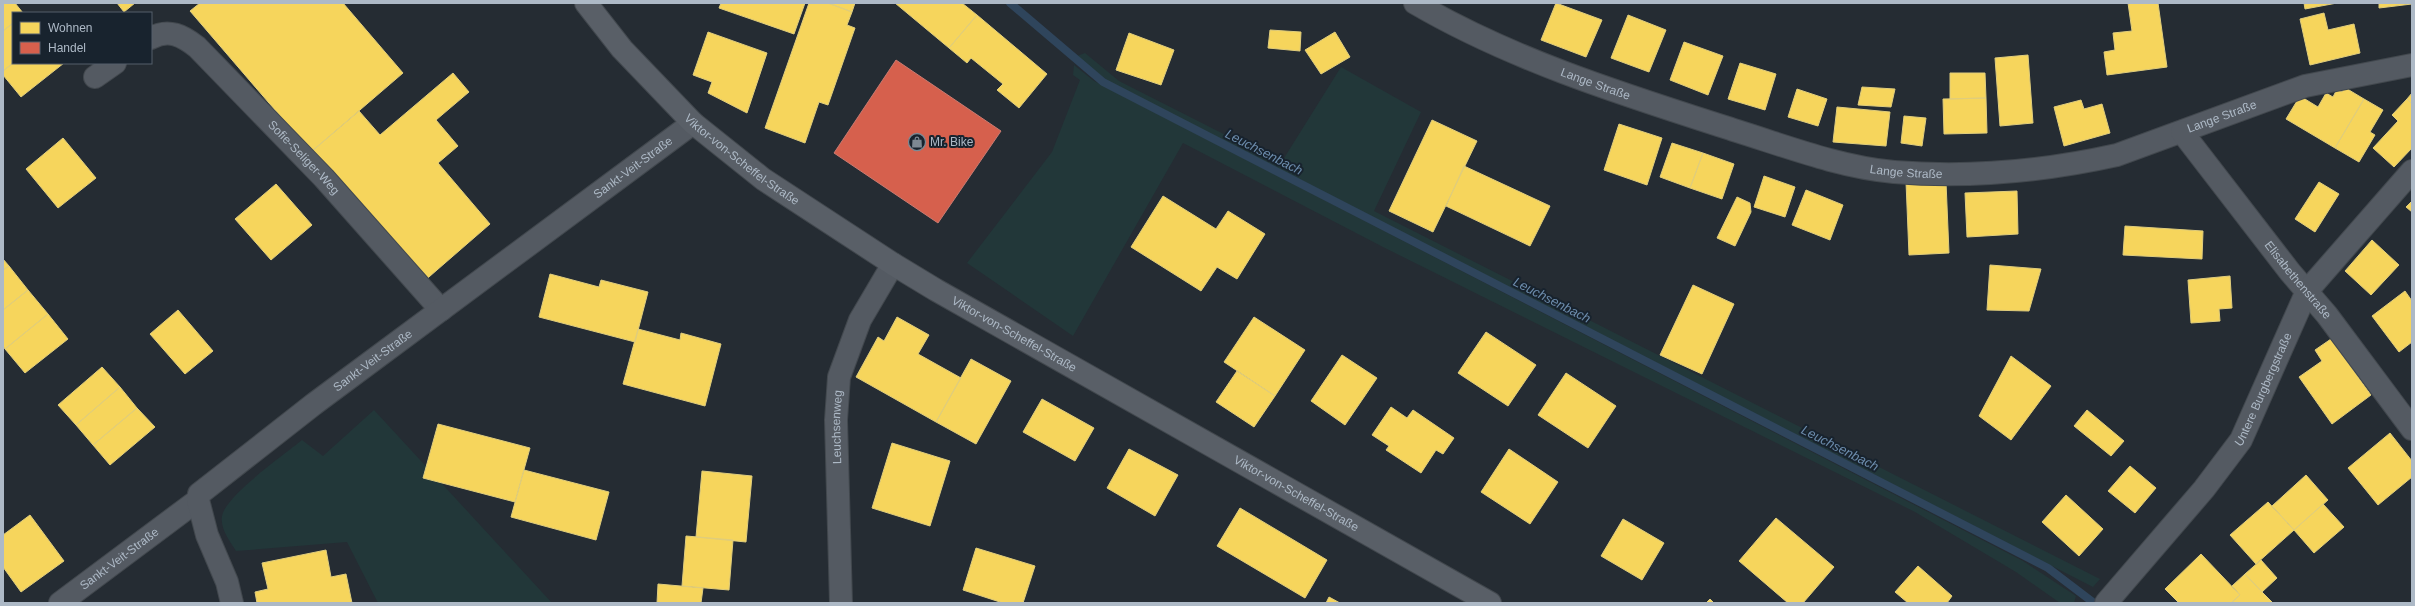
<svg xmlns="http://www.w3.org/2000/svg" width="2415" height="606" font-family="Helvetica,sans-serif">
<rect width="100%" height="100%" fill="#252c33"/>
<path fill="#223739" d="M 1085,53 L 1119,81 L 1281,163 L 1341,67 L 1421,112 L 1374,211 L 2100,579 L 2093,587 L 1106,80 L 1077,56 Z
M 1074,65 L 1094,81 L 2023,561 L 2076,596 L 2074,603 L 2060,603 L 2016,572 L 1915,512 L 1383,247 L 1183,143 L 1073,336 L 967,263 L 1052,152 L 1080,80 L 1073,75 Z
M 374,410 L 552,603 L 378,603 L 347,542 L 236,551 C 230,541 220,529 222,516 C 226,495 284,455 302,440 L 323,456 Z"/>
<path fill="#f6d55c" stroke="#e0cd7c" d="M 3,3 L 15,3 L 23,13 L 13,13 L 13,23 L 3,31 Z
M 117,3 L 135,3 L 124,12 Z
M 200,3 L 343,3 L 403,73 L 311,152 L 190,11 Z
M 721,3 L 805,3 L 794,34 L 719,8 Z
M 809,3 L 828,3 L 852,12 L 847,25 L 855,28 L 828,105 L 819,102 L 805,143 L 765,128 Z
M 828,3 L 855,3 L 852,12 Z
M 895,3 L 962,3 L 977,15 L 949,48 Z
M 1556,3 L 1602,20 L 1586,57 L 1541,40 Z
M 2128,3 L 2158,3 L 2167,67 L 2107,75 L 2104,52 L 2115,50 L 2113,33 L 2132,31 Z
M 2304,3 L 2337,3 L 2305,9 Z
M 2379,3 L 2412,3 L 2412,4 L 2379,8 Z
M 2324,13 L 2328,30 L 2354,24 L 2360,53 L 2310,65 L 2300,19 Z
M 977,15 L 1047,74 L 1019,108 L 997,90 L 1003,84 L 971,58 L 967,63 L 949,48 Z
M 1628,15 L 1666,30 L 1649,72 L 1611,58 Z
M 13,23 L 13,63 L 3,71 L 3,31 Z
M 1270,30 L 1301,32 L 1300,51 L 1268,48 Z
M 708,32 L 767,53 L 747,113 L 708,93 L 712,82 L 693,75 Z
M 1335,32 L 1350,57 L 1321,74 L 1305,50 Z
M 1129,33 L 1174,50 L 1161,85 L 1116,70 Z
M 1684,42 L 1723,56 L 1708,95 L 1670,80 Z
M 2028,55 L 2033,123 L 2000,126 L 1995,58 Z
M 13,63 L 64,63 L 21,97 L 3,75 L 3,71 Z
M 1740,63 L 1776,74 L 1765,110 L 1728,99 Z
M 453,73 L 469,92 L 436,120 L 458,146 L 438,163 L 490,224 L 422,283 L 311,152 L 359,111 L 380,135 Z
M 1950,73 L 1985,73 L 1986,98 L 1950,99 Z
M 1862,87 L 1895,89 L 1891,107 L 1858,105 Z
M 2344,87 L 2364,99 L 2335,148 L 2286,119 L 2300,96 L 2318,107 L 2326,93 L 2333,97 L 2337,89 L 2342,92 Z
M 1797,89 L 1827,99 L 1818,126 L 1788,117 Z
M 2412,93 L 2412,104 L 2407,99 Z
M 1986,98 L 1987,133 L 1944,134 L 1943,99 Z
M 2364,99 L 2383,110 L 2370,132 L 2375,135 L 2359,162 L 2335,148 Z
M 2407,99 L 2412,104 L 2412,148 L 2394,167 L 2373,148 L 2398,121 L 2392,115 Z
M 2081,100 L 2084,109 L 2102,104 L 2110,133 L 2064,146 L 2054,107 Z
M 1837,107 L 1890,112 L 1886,146 L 1833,142 Z
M 1904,116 L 1926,118 L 1922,146 L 1901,143 Z
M 1432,120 L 1477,141 L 1433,232 L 1389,211 Z
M 1619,124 L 1662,138 L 1647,185 L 1604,170 Z
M 63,138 L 96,178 L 58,208 L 26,169 Z
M 1672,143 L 1703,153 L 1690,188 L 1660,177 Z
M 1703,153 L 1734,164 L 1722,199 L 1690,188 Z
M 1464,166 L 1550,206 L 1530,246 L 1446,206 Z
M 1764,176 L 1795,187 L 1785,217 L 1754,207 Z
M 1906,182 L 1946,182 L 1949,253 L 1909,255 Z
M 2319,182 L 2339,194 L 2315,232 L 2295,219 Z
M 276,184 L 312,225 L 271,260 L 235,219 Z
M 1806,190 L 1843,205 L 1830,240 L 1792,225 Z
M 2017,191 L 2018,234 L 1967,237 L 1965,193 Z
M 1163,196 L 1216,229 L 1228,211 L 1265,234 L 1237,279 L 1217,267 L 1201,291 L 1131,247 Z
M 1737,197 L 1750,203 L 1751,212 L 1735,246 L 1717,238 Z
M 2412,201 L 2412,212 L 2406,207 Z
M 2125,226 L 2203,231 L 2202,259 L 2123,255 Z
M 2372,240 L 2399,265 L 2371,295 L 2345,271 Z
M 3,259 L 9,266 L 3,270 Z
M 1990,265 L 2041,269 L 2029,311 L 1987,310 Z
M 9,266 L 28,290 L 3,310 L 3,270 Z
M 550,274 L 599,287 L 601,280 L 648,292 L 635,342 L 539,317 Z
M 2230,276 L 2232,308 L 2219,309 L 2220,321 L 2191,323 L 2188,280 Z
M 1693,285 L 1734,304 L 1702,374 L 1660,355 Z
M 28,290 L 48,314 L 5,349 L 3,346 L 3,310 Z
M 2405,291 L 2412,301 L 2412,342 L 2399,352 L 2372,316 Z
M 178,310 L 213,351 L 185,374 L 150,334 Z
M 48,314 L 68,339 L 25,373 L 5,349 Z
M 897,317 L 929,335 L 918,354 L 961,378 L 936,422 L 856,377 L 878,337 L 884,341 Z
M 1254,317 L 1305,350 L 1275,396 L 1224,362 Z
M 638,329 L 680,340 L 681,333 L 721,344 L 705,406 L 623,384 Z
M 1486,332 L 1536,365 L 1508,406 L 1458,373 Z
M 2331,339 L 2371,395 L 2332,424 L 2299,377 L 2322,361 L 2315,350 Z
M 1342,355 L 1377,378 L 1345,425 L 1311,401 Z
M 2011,356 L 2051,386 L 2011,440 L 1979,416 Z
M 971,359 L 1011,381 L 976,444 L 936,422 Z
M 102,367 L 120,387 L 76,425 L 58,405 Z
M 1237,371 L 1275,396 L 1254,427 L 1216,402 Z
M 1566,373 L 1616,406 L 1588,448 L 1538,415 Z
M 120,387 L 137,408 L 93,445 L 76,425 Z
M 1042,399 L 1094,428 L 1075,461 L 1023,432 Z
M 1391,407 L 1407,418 L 1413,410 L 1454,438 L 1443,454 L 1436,450 L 1421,473 L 1386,450 L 1389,446 L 1372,435 Z
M 137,408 L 155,427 L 110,465 L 93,445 Z
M 2087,410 L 2124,441 L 2111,456 L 2074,426 Z
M 438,424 L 530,448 L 515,502 L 423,478 Z
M 2390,433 L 2412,461 L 2412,477 L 2378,505 L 2348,468 Z
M 892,443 L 950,461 L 930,526 L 872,508 Z
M 1129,449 L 1178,475 L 1155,516 L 1107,488 Z
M 1509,449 L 1558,482 L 1530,524 L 1481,492 Z
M 2130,466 L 2156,488 L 2135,513 L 2108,491 Z
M 524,470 L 609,492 L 596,540 L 511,517 Z
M 702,471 L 752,476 L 746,542 L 696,537 Z
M 2306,475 L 2328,500 L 2294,530 L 2272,506 Z
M 2066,495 L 2103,529 L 2079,556 L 2042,522 Z
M 2268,502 L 2294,530 L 2256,564 L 2230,535 Z
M 2323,504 L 2344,527 L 2314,553 L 2294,530 Z
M 1240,508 L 1327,560 L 1305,598 L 1217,546 Z
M 30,515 L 64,561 L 21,592 L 3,567 L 3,535 Z
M 1776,518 L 1834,567 L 1803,603 L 1788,603 L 1739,561 Z
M 1623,519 L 1664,543 L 1642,580 L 1601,556 Z
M 686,536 L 733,540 L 729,590 L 682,586 Z
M 976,548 L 1035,566 L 1023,603 L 1003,603 L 963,590 Z
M 326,550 L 331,577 L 346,574 L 352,603 L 257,603 L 255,592 L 268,589 L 262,563 Z
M 2201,554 L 2240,595 L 2231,603 L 2179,603 L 2165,589 Z
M 2261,560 L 2277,578 L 2262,592 L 2245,574 Z
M 1918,566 L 1952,596 L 1947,603 L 1908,603 L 1895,592 Z
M 2245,574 L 2262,592 L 2273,603 L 2231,603 L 2240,595 L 2232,586 Z
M 658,584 L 703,588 L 701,603 L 657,603 Z
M 1329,597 L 1340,603 L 1326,603 Z
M 1710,599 L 1714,603 L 1706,603 Z"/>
<path fill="#d6604d" stroke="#ca7b71" d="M 896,60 L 1001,131 L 938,223 L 834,153 Z"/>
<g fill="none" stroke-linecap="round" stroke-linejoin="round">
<path stroke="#2f455c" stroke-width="8" d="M 1010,3 L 1103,82 L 2048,568 L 2094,603"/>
<g stroke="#42484e" stroke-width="24">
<g id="street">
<path id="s1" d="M 1415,3 C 1514,61 1628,96 1737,131 C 1788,147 1840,167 1894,172 C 1968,178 2045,171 2117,155 L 2305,86 L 2412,65"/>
<path id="s2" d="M 151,38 C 169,28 183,36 197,47 L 324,178 L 441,310"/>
<path d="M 95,77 L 115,63"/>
<path id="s3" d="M 2182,132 L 2290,272 L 2327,315 L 2412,429"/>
<path id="s4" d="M 60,603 L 198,500"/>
<path id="s5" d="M 232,603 L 227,582 L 207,535 L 198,500 L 199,494 L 314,404 L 693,123"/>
<path id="s6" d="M 841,603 L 836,420 L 839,377 L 860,320 L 893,264"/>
<path id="s7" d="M 2106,603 L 2204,489 L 2241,440 L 2307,291 L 2412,171"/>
</g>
</g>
<g stroke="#42484e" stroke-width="24">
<g id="secondary">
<path id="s8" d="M 586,3 L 622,49 L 693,123 L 763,179 L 893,264 L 936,290 L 1490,603"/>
</g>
</g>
<use href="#street" stroke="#545a62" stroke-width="22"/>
<use href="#secondary" stroke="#595f67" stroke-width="22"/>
</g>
<defs>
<g id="shop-ring" transform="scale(0.9)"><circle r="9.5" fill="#18232e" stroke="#7d8893" stroke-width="1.5"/><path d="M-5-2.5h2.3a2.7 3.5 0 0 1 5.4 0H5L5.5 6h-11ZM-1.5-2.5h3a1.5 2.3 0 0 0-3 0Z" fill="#7d8893"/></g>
</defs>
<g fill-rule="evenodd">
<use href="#shop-ring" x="917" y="142"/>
</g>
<g text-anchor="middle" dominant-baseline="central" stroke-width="4" stroke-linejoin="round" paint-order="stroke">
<g font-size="12" fill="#adb9c6" stroke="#18232e">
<text stroke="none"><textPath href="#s1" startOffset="198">Lange Straße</textPath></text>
<text stroke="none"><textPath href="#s1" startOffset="846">Lange Straße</textPath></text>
<text stroke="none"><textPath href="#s2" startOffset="204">Sofie-Seliger-Weg</textPath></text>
<text stroke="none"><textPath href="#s8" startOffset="222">Viktor-von-Scheffel-Straße</textPath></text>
<text stroke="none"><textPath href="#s5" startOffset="658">Sankt-Veit-Straße</textPath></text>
<text stroke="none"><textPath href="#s1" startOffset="522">Lange Straße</textPath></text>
<text stroke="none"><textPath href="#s3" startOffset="188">Elisabethenstraße</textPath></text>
<text stroke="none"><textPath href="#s8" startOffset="546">Viktor-von-Scheffel-Straße</textPath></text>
<text stroke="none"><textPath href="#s5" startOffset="334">Sankt-Veit-Straße</textPath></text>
<text stroke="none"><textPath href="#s7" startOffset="267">Untere Burgbergstraße</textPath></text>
<text stroke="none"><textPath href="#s6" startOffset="176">Leuchsenweg</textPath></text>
<text stroke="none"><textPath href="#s8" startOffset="870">Viktor-von-Scheffel-Straße</textPath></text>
<text stroke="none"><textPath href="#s4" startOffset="74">Sankt-Veit-Straße</textPath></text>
</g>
<g font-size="12" fill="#adb9c6" stroke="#18232e" text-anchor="start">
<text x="930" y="142">Mr. Bike</text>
</g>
<g font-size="13" font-style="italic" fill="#6c8cac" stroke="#18232e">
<text transform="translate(1264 152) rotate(27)">Leuchsenbach</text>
<text transform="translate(1552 300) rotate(27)">Leuchsenbach</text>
<text transform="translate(1840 448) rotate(27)">Leuchsenbach</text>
</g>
</g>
<rect width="2415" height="606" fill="none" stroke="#adb9c6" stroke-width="8"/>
<rect x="12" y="12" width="140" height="52" fill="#18232e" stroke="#545f6b"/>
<rect x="20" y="22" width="20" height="12" fill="#f6d55c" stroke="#545f6b"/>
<text x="48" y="32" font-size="12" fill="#adb9c6">Wohnen</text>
<rect x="20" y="42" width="20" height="12" fill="#d6604d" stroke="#545f6b"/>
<text x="48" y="52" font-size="12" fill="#adb9c6">Handel</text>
</svg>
